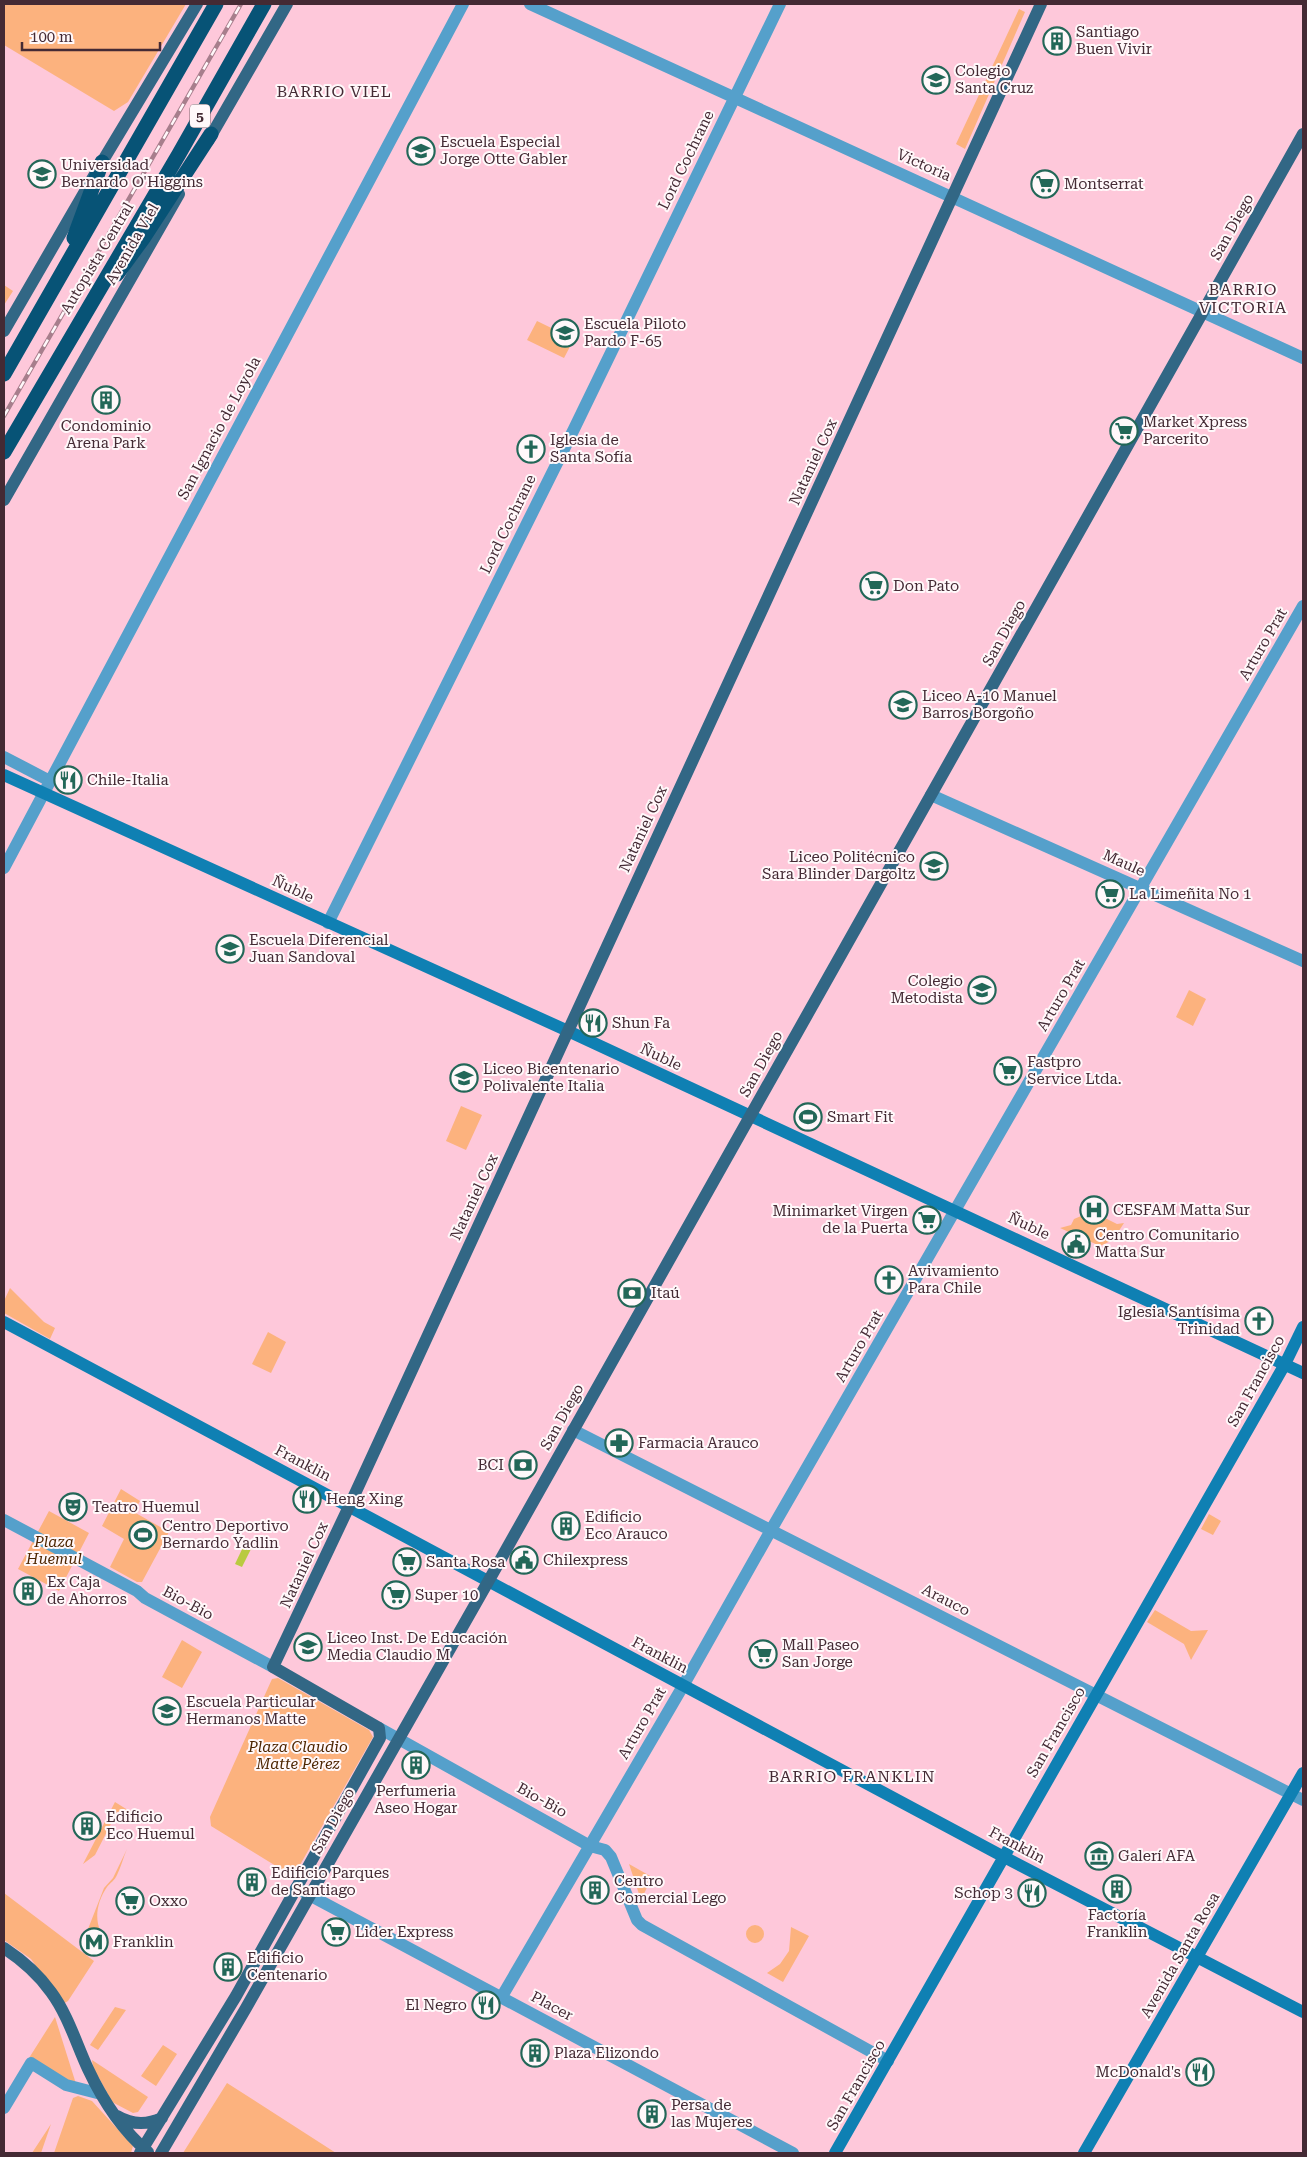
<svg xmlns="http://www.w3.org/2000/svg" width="1307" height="2157" font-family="'Roboto Serif',serif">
<rect width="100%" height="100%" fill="#fec8da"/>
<path fill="#fcb27e" d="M 4,4 L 186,4 L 128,102 L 114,111 L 4,45 Z
M 1019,9 L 1025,12 L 965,149 L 956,144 Z
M 4,285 L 13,291 L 4,305 Z
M 537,321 L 574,339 L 564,358 L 527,340 Z
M 1189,990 L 1206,999 L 1193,1026 L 1176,1017 Z
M 461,1106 L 482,1115 L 466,1150 L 446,1141 Z
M 1086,1214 L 1092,1217 L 1097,1214 L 1117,1224 L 1124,1223 L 1113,1240 L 1100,1246 L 1060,1228 L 1071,1225 L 1074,1219 Z
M 10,1288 L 44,1322 L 55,1328 L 50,1339 L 4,1313 L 4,1301 Z
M 268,1332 L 286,1342 L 271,1373 L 252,1364 Z
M 121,1489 L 140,1501 L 134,1512 L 169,1532 L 142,1582 L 137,1582 L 110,1567 L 124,1539 L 102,1526 Z
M 49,1511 L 89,1533 L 59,1591 L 18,1569 Z
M 1209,1514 L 1221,1521 L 1213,1535 L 1201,1529 Z
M 1155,1610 L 1191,1631 L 1208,1630 L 1191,1660 L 1184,1644 L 1147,1622 Z
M 182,1640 L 202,1652 L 182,1688 L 162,1677 Z
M 278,1678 L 369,1730 L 373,1737 L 296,1872 L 289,1874 L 211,1826 L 210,1817 L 272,1679 Z
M 115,1802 L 131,1812 L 128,1813 L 121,1811 L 117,1812 L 95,1855 L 83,1864 Z
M 127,1849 C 123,1858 121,1867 117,1875 C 115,1880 110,1883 107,1887 C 94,1906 93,1929 110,1944 L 88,1929 L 104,1888 L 113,1878 Z
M 629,1864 L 652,1877 L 641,1900 Z
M 4,1893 L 94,1961 L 68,2001 L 63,2004 L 31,1959 L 4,1940 Z
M746 1934a9 9 0 1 1 18 0a9 9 0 1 1-18 0Z
M 791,1927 L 809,1936 L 783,1982 L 767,1973 L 780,1964 L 789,1951 Z
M 115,2007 L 126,2010 L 98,2050 L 90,2045 Z
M 55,2017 L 77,2087 L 29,2058 Z
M 163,2045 L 177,2054 L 156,2086 L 141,2076 Z
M 92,2060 L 148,2097 L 138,2112 L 133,2113 L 112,2102 L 93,2067 Z
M 227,2083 L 336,2153 L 183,2153 Z
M 78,2096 L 92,2101 L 133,2146 L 131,2153 L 54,2153 L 73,2098 Z
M 51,2124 L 41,2153 L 32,2153 Z"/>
<path fill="#b9ca40" d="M 245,1543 L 252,1547 L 242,1567 L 235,1564 Z"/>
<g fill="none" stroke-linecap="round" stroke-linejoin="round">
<path stroke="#55a0cb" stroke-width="12" d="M 530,4 L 1303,358
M 4,757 L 50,781
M 931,795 L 1303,961
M 4,868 L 463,4
M 328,923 L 574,429 L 780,4
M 573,1430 L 1303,1800
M 4,1520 L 137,1591 L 145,1598 L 273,1667
M 379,1728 L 590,1846 L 605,1850 L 611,1857 L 637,1920 L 642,1925 L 888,2061
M 296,1888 L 793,2153
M 501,1998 L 683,1686 L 771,1530 L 1303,606
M 4,2108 L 31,2063 L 66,2085 L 101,2094"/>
<path stroke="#0f80b3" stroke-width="12" d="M 4,775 L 568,1031 L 1303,1373
M 4,1322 L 1004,1857 L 1303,2012
M 835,2153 L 1285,1364 L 1303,1327
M 1084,2153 L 1303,1773"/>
<path stroke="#326785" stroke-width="12" d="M 208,141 L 287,4
M 4,331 L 102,162 L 197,4
M 4,500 L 179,194
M 4,1948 C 22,1960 39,1975 51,1992 C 68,2015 76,2043 88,2069 C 102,2099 122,2130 148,2152
M 117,2116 C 132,2125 147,2125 162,2118
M 140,2153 L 236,1996 L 380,1738 L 379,1728 L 273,1667 L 353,1498 L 1041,4
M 161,2153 L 246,2008 L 493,1573 L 1303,134"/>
<path stroke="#075376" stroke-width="15" d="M 74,238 L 102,162
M 117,274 L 144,237 L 211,134
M 4,374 L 216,4
M 4,452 L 179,154 L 264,4"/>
<g stroke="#a77e8c" stroke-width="4.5">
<path id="rail" d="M 4,416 L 241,4"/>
</g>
<use href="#rail" stroke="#fff8fa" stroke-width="2.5" stroke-dasharray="8" stroke-linecap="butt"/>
</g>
<defs>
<g id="building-ring" transform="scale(1.4375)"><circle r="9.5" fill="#fff8fa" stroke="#236758" stroke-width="1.5"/><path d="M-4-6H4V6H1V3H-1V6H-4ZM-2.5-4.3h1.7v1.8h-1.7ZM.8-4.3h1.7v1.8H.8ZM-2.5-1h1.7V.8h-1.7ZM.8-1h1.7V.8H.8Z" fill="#236758"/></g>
<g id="school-ring" transform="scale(1.4375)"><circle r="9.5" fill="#fff8fa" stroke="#236758" stroke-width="1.5"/><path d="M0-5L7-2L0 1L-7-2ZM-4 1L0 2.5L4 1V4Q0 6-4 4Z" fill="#236758"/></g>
<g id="university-ring" transform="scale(1.4375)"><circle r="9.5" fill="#fff8fa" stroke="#236758" stroke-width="1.5"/><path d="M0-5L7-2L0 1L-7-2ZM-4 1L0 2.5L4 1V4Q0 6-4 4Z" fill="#236758"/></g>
<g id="supermarket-ring" transform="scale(1.4375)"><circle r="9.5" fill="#fff8fa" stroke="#236758" stroke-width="1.5"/><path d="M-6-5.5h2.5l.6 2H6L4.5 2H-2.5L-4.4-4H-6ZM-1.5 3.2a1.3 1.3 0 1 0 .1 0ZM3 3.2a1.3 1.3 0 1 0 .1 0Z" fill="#236758"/></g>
<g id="church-ring" transform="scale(1.4375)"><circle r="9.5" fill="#fff8fa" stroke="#236758" stroke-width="1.5"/><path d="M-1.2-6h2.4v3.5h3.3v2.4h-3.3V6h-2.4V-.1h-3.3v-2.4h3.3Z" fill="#236758"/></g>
<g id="restaurant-ring" transform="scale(1.4375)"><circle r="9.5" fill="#fff8fa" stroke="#236758" stroke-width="1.5"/><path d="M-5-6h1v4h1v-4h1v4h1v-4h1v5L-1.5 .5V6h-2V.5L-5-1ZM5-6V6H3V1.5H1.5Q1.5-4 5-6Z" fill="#236758"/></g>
<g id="stadium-ring" transform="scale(1.4375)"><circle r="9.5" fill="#fff8fa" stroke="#236758" stroke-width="1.5"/><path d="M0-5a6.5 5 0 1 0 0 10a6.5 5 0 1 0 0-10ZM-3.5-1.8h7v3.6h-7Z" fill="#236758"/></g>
<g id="hospital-ring" transform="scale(1.4375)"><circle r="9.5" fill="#fff8fa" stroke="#236758" stroke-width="1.5"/><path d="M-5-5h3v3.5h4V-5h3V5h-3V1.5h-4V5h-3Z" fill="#236758"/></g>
<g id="civic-ring" transform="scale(1.4375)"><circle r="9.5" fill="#fff8fa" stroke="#236758" stroke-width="1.5"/><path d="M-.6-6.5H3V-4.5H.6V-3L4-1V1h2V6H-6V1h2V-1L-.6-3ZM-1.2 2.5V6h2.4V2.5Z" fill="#236758"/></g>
<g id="bank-ring" transform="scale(1.4375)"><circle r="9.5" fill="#fff8fa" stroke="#236758" stroke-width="1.5"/><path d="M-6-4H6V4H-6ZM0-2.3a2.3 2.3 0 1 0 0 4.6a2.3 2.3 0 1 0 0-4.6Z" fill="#236758"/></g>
<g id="pharmacy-ring" transform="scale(1.4375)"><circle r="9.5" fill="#fff8fa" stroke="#236758" stroke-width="1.5"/><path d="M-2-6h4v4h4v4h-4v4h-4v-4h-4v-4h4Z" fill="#236758"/></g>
<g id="theatre-ring" transform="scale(1.4375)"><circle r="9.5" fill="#fff8fa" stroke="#236758" stroke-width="1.5"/><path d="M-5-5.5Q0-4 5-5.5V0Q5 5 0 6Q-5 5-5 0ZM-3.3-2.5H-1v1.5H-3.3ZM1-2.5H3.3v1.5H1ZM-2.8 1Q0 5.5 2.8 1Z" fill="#236758"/></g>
<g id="museum-ring" transform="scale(1.4375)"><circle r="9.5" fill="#fff8fa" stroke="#236758" stroke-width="1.5"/><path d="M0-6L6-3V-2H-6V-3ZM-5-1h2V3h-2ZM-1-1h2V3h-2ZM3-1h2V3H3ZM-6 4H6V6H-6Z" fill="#236758"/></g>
<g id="metro-ring" transform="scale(1.4375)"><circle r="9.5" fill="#fff8fa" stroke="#236758" stroke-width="1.5"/><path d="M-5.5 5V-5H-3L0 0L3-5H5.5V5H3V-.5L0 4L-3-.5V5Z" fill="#236758"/></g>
</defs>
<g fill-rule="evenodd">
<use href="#building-ring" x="1057" y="41"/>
<use href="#school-ring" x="936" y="80"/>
<use href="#school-ring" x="421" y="151"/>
<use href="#university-ring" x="42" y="174"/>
<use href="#supermarket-ring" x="1045" y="184"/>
<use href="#school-ring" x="565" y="333"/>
<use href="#building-ring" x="106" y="400"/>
<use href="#supermarket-ring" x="1124" y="431"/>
<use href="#church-ring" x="531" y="449"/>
<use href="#supermarket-ring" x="874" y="586"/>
<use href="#school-ring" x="903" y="705"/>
<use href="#restaurant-ring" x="68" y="780"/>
<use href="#school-ring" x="934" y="866"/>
<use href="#supermarket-ring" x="1110" y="894"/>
<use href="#school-ring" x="230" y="949"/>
<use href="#school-ring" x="982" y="990"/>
<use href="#restaurant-ring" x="593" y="1023"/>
<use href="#supermarket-ring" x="1008" y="1071"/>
<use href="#school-ring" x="464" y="1078"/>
<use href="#stadium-ring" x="808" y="1117"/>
<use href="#hospital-ring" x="1094" y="1210"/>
<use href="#supermarket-ring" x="927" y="1220"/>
<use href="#civic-ring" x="1076" y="1244"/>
<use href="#church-ring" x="889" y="1280"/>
<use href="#bank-ring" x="632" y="1293"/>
<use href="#church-ring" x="1259" y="1321"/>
<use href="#pharmacy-ring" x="619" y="1443"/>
<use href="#bank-ring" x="523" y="1465"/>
<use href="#restaurant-ring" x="307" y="1499"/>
<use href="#theatre-ring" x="73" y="1507"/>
<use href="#building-ring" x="566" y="1526"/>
<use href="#stadium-ring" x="143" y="1535"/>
<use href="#civic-ring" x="524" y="1560"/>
<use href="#supermarket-ring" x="407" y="1562"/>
<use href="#building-ring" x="28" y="1591"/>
<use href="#supermarket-ring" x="396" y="1595"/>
<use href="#school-ring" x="308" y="1647"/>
<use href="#supermarket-ring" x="763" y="1654"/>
<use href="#school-ring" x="167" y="1711"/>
<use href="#building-ring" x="416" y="1765"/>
<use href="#building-ring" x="87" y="1826"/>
<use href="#museum-ring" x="1099" y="1856"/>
<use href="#building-ring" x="252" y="1882"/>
<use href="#building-ring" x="1117" y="1889"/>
<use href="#building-ring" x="595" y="1890"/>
<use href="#restaurant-ring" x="1032" y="1893"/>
<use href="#supermarket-ring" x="130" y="1901"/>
<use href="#supermarket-ring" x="336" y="1932"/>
<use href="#metro-ring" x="94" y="1942"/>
<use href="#building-ring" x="228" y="1967"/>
<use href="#restaurant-ring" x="486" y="2005"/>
<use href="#building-ring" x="535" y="2053"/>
<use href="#restaurant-ring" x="1200" y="2072"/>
<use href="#building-ring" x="652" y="2114"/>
</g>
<g text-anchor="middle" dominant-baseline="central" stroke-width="4" stroke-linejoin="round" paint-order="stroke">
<rect fill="#fff8fa" stroke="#7c686f" stroke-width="1" x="190" y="104.5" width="20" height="23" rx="4"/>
<g font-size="14" font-weight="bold" fill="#442a34">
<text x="200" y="116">5</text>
</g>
<g font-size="15" fill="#442a34" stroke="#fff8fa" text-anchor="start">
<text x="1076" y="32">Santiago<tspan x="1076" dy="17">Buen Vivir</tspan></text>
<text x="955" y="71">Colegio<tspan x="955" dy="17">Santa Cruz</tspan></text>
<text x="440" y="142">Escuela Especial<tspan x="440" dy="17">Jorge Otte Gabler</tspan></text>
<text x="61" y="165">Universidad<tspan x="61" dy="17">Bernardo O'Higgins</tspan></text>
<text x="1064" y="184">Montserrat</text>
<text x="584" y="324">Escuela Piloto<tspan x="584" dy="17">Pardo F-65</tspan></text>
<text x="1143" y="422">Market Xpress<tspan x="1143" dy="17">Parcerito</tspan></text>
<text x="106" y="426" text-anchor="middle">Condominio<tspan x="106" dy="17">Arena Park</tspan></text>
<text x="550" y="440">Iglesia de<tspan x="550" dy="17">Santa Sofía</tspan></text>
<text x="893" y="586">Don Pato</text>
<text x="922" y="696">Liceo A-10 Manuel<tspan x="922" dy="17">Barros Borgoño</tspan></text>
<text x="87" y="780">Chile-Italia</text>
<text x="915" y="857" text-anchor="end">Liceo Politécnico<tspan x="915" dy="17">Sara Blinder Dargoltz</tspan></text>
<text x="1129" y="894">La Limeñita No 1</text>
<text x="249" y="940">Escuela Diferencial<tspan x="249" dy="17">Juan Sandoval</tspan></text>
<text x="963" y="981" text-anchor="end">Colegio<tspan x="963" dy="17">Metodista</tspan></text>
<text x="612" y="1023">Shun Fa</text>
<text x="1027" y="1062">Fastpro<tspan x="1027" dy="17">Service Ltda.</tspan></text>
<text x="483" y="1069">Liceo Bicentenario<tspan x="483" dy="17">Polivalente Italia</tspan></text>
<text x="827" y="1117">Smart Fit</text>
<text x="1113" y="1210">CESFAM Matta Sur</text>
<text x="908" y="1211" text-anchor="end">Minimarket Virgen<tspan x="908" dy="17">de la Puerta</tspan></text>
<text x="1095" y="1235">Centro Comunitario<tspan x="1095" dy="17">Matta Sur</tspan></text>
<text x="908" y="1271">Avivamiento<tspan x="908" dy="17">Para Chile</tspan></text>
<text x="651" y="1293">Itaú</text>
<text x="1240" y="1312" text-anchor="end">Iglesia Santísima<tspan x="1240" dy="17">Trinidad</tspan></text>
<text x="638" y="1443">Farmacia Arauco</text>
<text x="504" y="1465" text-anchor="end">BCI</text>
<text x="326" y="1499">Heng Xing</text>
<text x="92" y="1507">Teatro Huemul</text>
<text x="585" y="1517">Edificio<tspan x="585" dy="17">Eco Arauco</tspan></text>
<text x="162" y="1526">Centro Deportivo<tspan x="162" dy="17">Bernardo Yadlin</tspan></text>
<text x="543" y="1560">Chilexpress</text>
<text x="426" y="1562">Santa Rosa</text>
<text x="47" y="1582">Ex Caja<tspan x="47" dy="17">de Ahorros</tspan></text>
<text x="415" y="1595">Super 10</text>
<text x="327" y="1638">Liceo Inst. De Educación<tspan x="327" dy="17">Media Claudio M</tspan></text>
<text x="782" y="1645">Mall Paseo<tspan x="782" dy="17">San Jorge</tspan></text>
<text x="186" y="1702">Escuela Particular<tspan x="186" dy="17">Hermanos Matte</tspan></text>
<text x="416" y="1791" text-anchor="middle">Perfumeria<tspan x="416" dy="17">Aseo Hogar</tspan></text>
<text x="106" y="1817">Edificio<tspan x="106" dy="17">Eco Huemul</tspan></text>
<text x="1118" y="1856">Galerí AFA</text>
<text x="271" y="1873">Edificio Parques<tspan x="271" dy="17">de Santiago</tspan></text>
<text x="614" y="1881">Centro<tspan x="614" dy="17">Comercial Lego</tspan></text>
<text x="1013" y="1893" text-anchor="end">Schop 3</text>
<text x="149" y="1901">Oxxo</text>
<text x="1117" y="1915" text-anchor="middle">Factoría<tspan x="1117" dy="17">Franklin</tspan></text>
<text x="355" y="1932">Lider Express</text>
<text x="113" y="1942">Franklin</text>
<text x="247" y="1958">Edificio<tspan x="247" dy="17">Centenario</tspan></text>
<text x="467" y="2005" text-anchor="end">El Negro</text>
<text x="554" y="2053">Plaza Elizondo</text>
<text x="1181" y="2072" text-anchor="end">McDonald's</text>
<text x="671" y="2105">Persa de<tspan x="671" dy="17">las Mujeres</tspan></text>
</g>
<g font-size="15" fill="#442a34" stroke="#fff8fa">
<text transform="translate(686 160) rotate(-64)">Lord Cochrane</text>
<text transform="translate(924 165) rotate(24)">Victoria</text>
<text transform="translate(1232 227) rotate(-61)">San Diego</text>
<text transform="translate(132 244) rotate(-60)">Avenida Viel</text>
<text transform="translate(97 258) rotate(-59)">Autopista Central</text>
<text transform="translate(219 428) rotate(-62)">San Ignacio de Loyola</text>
<text transform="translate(813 462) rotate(-65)">Nataniel Cox</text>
<text transform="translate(508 524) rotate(-64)">Lord Cochrane</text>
<text transform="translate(1004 633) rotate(-61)">San Diego</text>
<text transform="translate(1263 644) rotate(-60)">Arturo Prat</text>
<text transform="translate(643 829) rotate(-65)">Nataniel Cox</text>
<text transform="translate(1124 863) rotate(24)">Maule</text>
<text transform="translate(293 889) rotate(25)">Ñuble</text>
<text transform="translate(1061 995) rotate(-60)">Arturo Prat</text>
<text transform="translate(661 1057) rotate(25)">Ñuble</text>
<text transform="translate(761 1064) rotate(-61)">San Diego</text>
<text transform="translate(474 1197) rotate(-65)">Nataniel Cox</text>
<text transform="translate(1029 1226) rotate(25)">Ñuble</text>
<text transform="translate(859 1346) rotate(-60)">Arturo Prat</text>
<text transform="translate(1256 1381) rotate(-61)">San Francisco</text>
<text transform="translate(562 1417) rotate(-61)">San Diego</text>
<text transform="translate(303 1463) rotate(28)">Franklin</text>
<text transform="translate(304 1565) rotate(-65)">Nataniel Cox</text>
<text transform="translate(946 1600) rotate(27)">Arauco</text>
<text transform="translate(188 1603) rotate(28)">Bio-Bio</text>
<text transform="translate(660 1655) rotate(28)">Franklin</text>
<text transform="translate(642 1723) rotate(-60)">Arturo Prat</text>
<text transform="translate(1056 1732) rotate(-60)">San Francisco</text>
<text transform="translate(542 1800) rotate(29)">Bio-Bio</text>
<text transform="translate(333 1821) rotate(-61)">San Diego</text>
<text transform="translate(1017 1845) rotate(28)">Franklin</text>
<text transform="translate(1180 1955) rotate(-60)">Avenida Santa Rosa</text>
<text transform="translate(552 2006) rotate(28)">Placer</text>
<text transform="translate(856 2085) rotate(-60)">San Francisco</text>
</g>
<g font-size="15" font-style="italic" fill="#4d2501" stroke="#fff8fa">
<text x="54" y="1542">Plaza<tspan x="54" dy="17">Huemul</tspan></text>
<text x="298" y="1747">Plaza Claudio<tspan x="298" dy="17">Matte Pérez</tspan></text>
</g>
<g font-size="16" letter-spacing="1" fill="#442a34" stroke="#fff8fa">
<text x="334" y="91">BARRIO VIEL</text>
<text x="1243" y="289">BARRIO<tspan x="1243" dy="18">VICTORIA</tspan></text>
<text x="852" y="1776">BARRIO FRANKLIN</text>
</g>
</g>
<rect width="1307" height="2157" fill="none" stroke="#442a34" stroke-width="10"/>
<path d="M22 42v8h138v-8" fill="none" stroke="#442a34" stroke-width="2.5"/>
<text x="30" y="42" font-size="15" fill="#442a34" stroke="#fff8fa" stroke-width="4" paint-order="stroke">100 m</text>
</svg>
